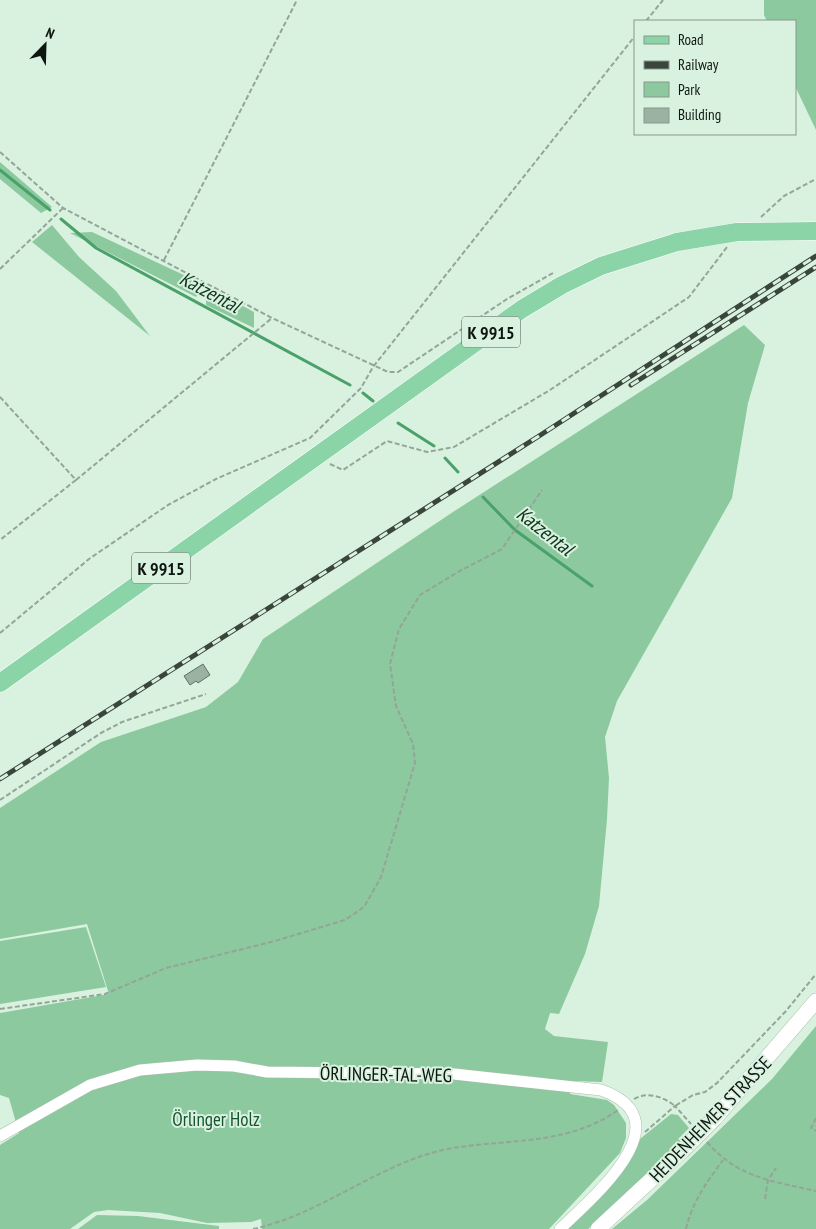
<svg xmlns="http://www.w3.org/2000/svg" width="816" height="1229" font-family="'PT Sans Narrow',sans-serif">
<rect width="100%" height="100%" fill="#d9f1df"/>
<path fill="#8cc99e" d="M 764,0 L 816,0 L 816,130 L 795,86 L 795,21 L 767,21 L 764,15 Z
M 0,162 L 52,207 L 41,213 L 0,179 Z
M 52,225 L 79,257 L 116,291 L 150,336 L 32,242 Z
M 92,232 L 203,284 L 196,297 L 70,233 Z
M 211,289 L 254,312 L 254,328 L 206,305 L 206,297 Z
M 744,325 L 765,345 L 748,403 L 732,498 L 617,701 L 605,737 L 609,778 L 607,819 L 599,906 L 585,954 L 559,1014 L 550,1013 L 545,1029 L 554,1036 L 608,1042 L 602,1082 L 575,1081 L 570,1094 L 607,1100 L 614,1105 L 626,1123 L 626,1138 L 620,1153 L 549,1229 L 262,1229 L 261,1219 L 251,1222 L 207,1223 L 160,1213 L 108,1210 L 94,1212 L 70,1229 L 0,1229 L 0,1145 L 19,1133 L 9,1098 L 0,1095 L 0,1013 L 109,994 L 87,924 L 0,939 L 0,808 L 101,742 L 206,707 L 238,682 L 263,639 L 453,512 Z
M 86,927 L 106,987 L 0,1004 L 0,941 Z
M 816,1026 L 816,1229 L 612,1229 L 647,1200 L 772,1079 Z
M 671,1114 L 678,1115 L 689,1128 L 678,1139 L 681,1141 L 619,1203 L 588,1229 L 566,1229 L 632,1157 L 640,1139 Z
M 97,1215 L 138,1216 L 219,1226 L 219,1229 L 78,1229 Z"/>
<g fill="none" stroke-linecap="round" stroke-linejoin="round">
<path stroke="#4aa169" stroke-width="3" d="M 0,170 L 50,210
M 61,219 L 96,248 L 350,385
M 363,393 L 373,401
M 398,423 L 434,446
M 445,458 L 458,472
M 483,497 L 515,530 L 592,586"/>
</g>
<path fill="#9bb1a1" stroke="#5d7263" d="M 203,664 L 210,675 L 198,683 L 196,681 L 190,685 L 184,676 Z"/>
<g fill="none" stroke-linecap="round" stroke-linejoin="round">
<g stroke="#abc2b1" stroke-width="12">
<path id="street" d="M 0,1136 L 90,1085 L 140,1070 L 197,1065 L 234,1066 L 267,1072 L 454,1074 L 601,1090 C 686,1120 593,1197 560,1229"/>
</g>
<g stroke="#abc2b1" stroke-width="16">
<path id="secondary" d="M 715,1118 L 816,1001
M 598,1229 L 682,1151"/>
</g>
<g stroke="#fff" stroke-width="19">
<path id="primary" d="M 0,683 L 522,309 L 562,285 L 601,266 L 677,242"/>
</g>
<path stroke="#93a597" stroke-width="2" stroke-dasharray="5 2.5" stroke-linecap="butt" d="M 646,21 L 663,0
M 0,152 L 63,208 L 272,318 L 388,372 L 398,372 L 507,299 L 553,273
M 761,217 L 784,196 L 816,179
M 164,260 L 297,0
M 0,269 L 63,208
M 0,397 L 76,480 L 0,540
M 330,464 L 343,470 L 387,441 L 427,452 L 454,447 L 550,390 L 689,297 L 727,247
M 76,480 L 272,318
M 0,633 L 89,559 L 168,505 L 216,479 L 310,438 L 361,388 L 373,367 L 635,36
M 0,800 L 101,733 L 122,722 L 206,694
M 0,1009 L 105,994 L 166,968 L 275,941 L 345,920 L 364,907 L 381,877 L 415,763 L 413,744 L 396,706 L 390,664 L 399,629 L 420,595 L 458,572 L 502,549 L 542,490
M 634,1099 C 648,1091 664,1097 675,1106 L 693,1095 L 705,1092 L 717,1083 L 786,1011 L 816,974
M 816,1118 L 811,1128 L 816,1131
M 645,1132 L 675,1106 L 691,1124
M 707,1142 C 738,1178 772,1181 816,1191
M 765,1199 L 768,1180 L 776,1168
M 253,1229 C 324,1214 382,1160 453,1148 C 510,1139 569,1145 618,1110
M 686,1229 C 692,1202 707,1182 723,1160"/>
<use href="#street" stroke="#fff" stroke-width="11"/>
<use href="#secondary" stroke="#fff" stroke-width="15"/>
<use href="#primary" stroke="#8bd4a8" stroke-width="18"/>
<g stroke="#3a453c" stroke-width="5">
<path id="rail" d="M 631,385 L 816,267
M 0,779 L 539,436 L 816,256"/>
</g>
<use href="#rail" stroke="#d9f1df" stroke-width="3" stroke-dasharray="9" stroke-linecap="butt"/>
<g stroke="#abc2b1" stroke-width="16" stroke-linecap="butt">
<path id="secondary-bridge" d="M 682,1151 L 715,1118"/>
</g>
<g stroke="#fff" stroke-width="19" stroke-linecap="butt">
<path id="primary-bridge" d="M 677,242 L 737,232 L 816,231"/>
</g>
<use href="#secondary-bridge" stroke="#fff" stroke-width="15"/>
<use href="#primary-bridge" stroke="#8bd4a8" stroke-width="18"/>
</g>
<g text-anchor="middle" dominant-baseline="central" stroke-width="4" stroke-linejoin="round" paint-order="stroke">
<g fill="#d9f1df" stroke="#4b584e" stroke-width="1">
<rect x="462" y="316.5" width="58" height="31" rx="4"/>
<rect x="132" y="552.5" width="58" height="31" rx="4"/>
</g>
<g font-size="18" font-weight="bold" fill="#0e1610">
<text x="491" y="332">K 9915</text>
<text x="161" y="568">K 9915</text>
</g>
<g font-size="19" fill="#0e1610" stroke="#d9f1df">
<text transform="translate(386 1074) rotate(1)">ÖRLINGER-TAL-WEG</text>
<text transform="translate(710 1119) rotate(-46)">HEIDENHEIMER STRASSE</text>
</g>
<g font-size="19" fill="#14542f" stroke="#d9f1df">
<text x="216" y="1119">Örlinger Holz</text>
</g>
<g font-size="20" font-style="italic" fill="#0f341d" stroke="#d9f1df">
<text transform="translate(210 292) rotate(28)">Katzental</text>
<text transform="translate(545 531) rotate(38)">Katzental</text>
</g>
</g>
<rect x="634" y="20" width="162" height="115" fill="#d9f1df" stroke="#88998c"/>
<rect x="644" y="36" width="25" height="8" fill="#8bd4a8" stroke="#88998c"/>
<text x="678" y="45" font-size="15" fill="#0e1610">Road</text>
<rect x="644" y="61" width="25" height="8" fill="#3a453c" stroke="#88998c"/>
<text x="678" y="70" font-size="15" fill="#0e1610">Railway</text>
<rect x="644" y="82" width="25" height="15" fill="#8cc99e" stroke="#88998c"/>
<text x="678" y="95" font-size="15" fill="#0e1610">Park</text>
<rect x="644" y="108" width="25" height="15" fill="#9bb1a1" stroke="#88998c"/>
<text x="678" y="120" font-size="15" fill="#0e1610">Building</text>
<g transform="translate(45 45) rotate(23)" stroke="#d9f1df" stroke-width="4" paint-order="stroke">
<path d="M0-4L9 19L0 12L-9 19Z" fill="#0e1610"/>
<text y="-8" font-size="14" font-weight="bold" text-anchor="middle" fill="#0e1610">N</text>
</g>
</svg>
